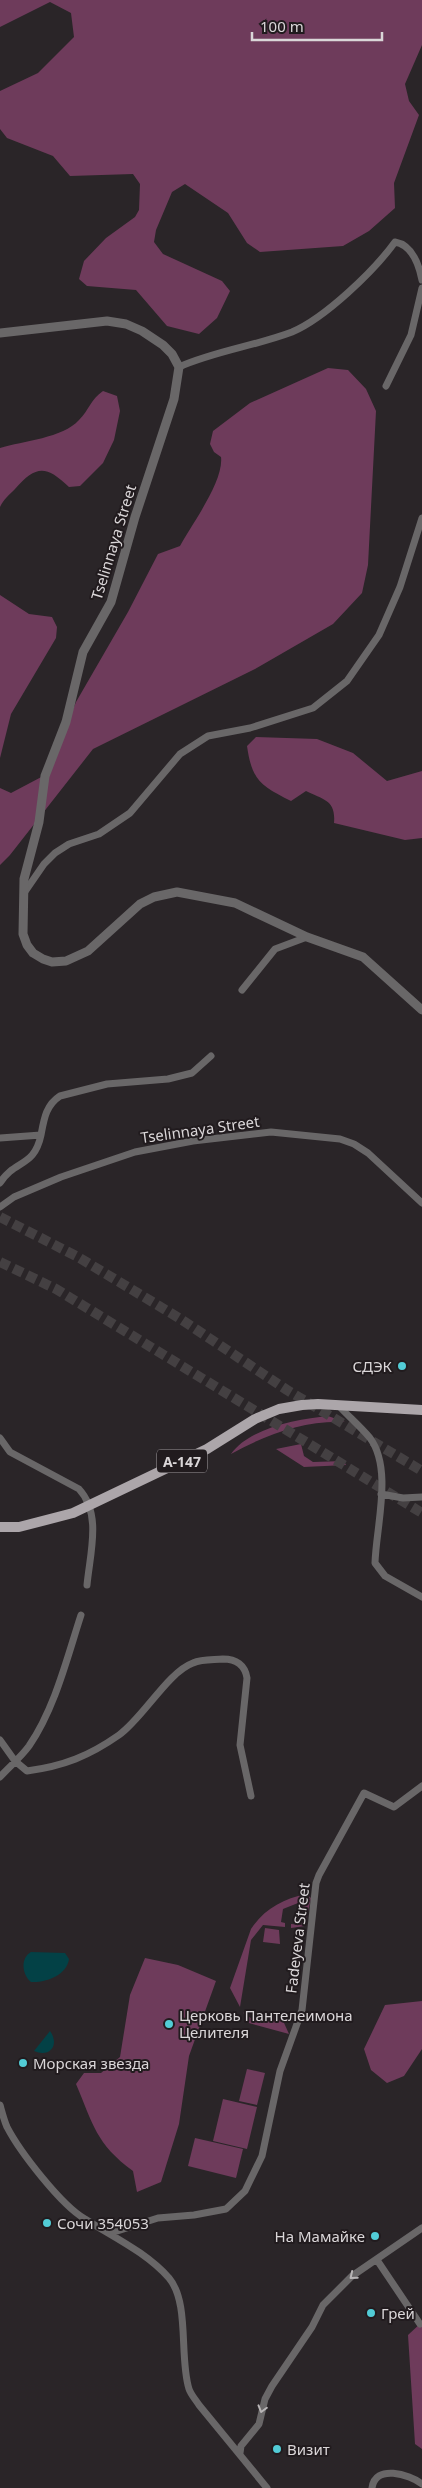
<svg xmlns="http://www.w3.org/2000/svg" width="422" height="2488" font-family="'Noto Sans',sans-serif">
<rect width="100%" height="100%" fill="#2a2528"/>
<path fill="#6e3b5b" d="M 0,0 L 422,0 L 422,45 L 405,84 L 409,101 L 419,115 L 394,183 L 395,208 L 369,231 L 343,246 L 260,252 L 247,243 L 228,213 L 185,184 L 172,192 L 156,230 L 154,242 L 163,254 L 222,281 L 230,291 L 217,318 L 199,334 L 167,326 L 136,290 L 87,286 L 79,279 L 84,261 L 106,238 L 135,217 L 139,210 L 140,184 L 133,174 L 70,176 L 53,156 L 7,138 L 0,129 L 0,91 L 38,73 L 74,37 L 71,13 L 50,2 L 0,27 Z
M 328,368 L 348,370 L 366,389 L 376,411 L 368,565 L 362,593 L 333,624 L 255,669 L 93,749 L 10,855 L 0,865 L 0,788 L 11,793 L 47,774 L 76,702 L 128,612 L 158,554 L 180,546 C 192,524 224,481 221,457 L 214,452 L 210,444 L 213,431 L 250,403 Z
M 103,391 L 117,396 L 120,411 L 114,440 L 103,463 L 80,486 L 69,487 C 46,465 36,465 15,489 C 10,494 3,500 0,507 L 0,448 C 23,441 63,438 79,420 C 89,410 91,399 103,391 Z
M 0,595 L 29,614 L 52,617 L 57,627 L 56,638 L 11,714 L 0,758 Z
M 256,737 L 317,739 L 353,753 L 387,781 L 422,771 L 422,838 L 405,840 L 334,823 C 336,800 324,800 306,791 L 291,801 C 261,786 252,781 247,746 Z
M 328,1416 L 345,1422 C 305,1420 265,1435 231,1454 C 249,1428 298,1419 328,1416 Z
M 301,1444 L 304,1456 L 313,1462 L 344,1461 L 346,1465 L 304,1467 L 276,1449 Z
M 306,1894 L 311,1898 L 305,1926 L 291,1928 L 291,1924 L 301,1925 L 303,1904 L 298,1903 L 283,1909 L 281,1922 L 285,1923 L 285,1927 L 263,1925 L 251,1940 L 240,2007 L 230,1988 L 251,1929 C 264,1909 283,1899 306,1894 Z
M 265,1928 L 279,1930 L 280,1944 L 263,1942 Z
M 145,1958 L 178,1965 L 216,1981 L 189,2056 L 179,2124 L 161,2182 L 137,2192 L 133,2171 C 96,2144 93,2124 76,2084 L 84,2073 L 101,2073 L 120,2057 L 130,1995 Z
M 422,2001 L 422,2049 L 404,2076 L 387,2083 L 371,2070 L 364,2049 L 385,2005 Z
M 243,2012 C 254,2024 263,2018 276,2012 L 280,2014 L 289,2034 L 249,2023 Z
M 247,2069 L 265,2073 L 257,2105 L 239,2101 Z
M 223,2099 L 257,2107 L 247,2149 L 213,2141 Z
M 195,2138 L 243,2149 L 236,2178 L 188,2166 Z
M 422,2322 L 422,2449 L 415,2444 L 408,2335 Z"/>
<path fill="#034146" d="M 31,1952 L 65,1953 L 69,1959 C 67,1975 46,1983 31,1982 C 22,1975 20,1958 31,1952 Z
M 50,2031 C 60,2045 50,2058 34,2051 Z"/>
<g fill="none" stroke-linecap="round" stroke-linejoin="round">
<path stroke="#444042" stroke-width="10" stroke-dasharray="10 5" stroke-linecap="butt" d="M 0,1217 L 78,1257 L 179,1318 L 287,1390 L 422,1471
M 0,1262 L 56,1289 L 422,1513"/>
<path stroke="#696768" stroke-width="7" d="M 179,367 C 215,351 255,346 292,332 C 325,318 374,271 395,242 C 412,245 419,265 422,280
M 386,386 L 411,335 L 422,288
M 24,893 L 44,864 L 55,853 L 69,844 L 99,834 L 130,813 L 180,754 L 208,736 L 250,728 L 313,708 L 347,681 L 379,635 L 400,587 L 422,518
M 242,990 L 275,949 L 307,937
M 0,1138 L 41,1135 C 44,1119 46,1105 60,1096 L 107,1084 L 168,1079 L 192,1073 L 211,1056
M 0,1183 C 15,1159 34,1168 41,1135
M 0,1207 L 14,1197 L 61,1177 L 135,1152 L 193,1141 L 271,1132 L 340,1139 L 354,1144 L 368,1153 L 422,1203
M 338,1405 C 348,1416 360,1426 370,1438 C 393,1469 376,1527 375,1563 L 385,1576 L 422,1597
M 0,1438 L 10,1452 L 79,1489 C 102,1514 90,1553 87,1585
M 381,1494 L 403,1498 L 422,1497
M 0,1740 L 15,1761 L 27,1771 C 64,1766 89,1756 119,1735 C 143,1718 168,1672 193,1663 C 202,1659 213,1660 223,1659 C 236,1659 245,1665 247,1678 L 240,1745 L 251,1796
M 0,1777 C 9,1767 21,1757 29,1746 C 55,1708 67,1658 81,1615
M 0,2105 C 2,2112 4,2120 7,2127 C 20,2152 61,2205 85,2219 C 113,2237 146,2252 169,2278 C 190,2303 179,2358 189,2389 C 191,2395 196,2400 199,2405 L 267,2488
M 111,2233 L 158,2218 L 194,2215 L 226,2209 L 245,2191 L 262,2156 L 280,2071 L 302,2010 L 316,1883 L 319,1875 L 364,1793 L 394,1807 L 422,1786
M 377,2260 L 420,2324
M 240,2453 L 241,2446 L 259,2424 L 265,2399 L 272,2386 L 312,2327 L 323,2305 L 352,2276 L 422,2228
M 372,2488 C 375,2464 409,2474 422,2484"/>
<path stroke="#696768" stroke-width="9" d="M 0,333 L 107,321 L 126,324 L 142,331 L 163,345 L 172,354 L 179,367 L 174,399 L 135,517 L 111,602 L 83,652 L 66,722 L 45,776 L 39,822 L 24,879 L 23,934 L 27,945 L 33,953 L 43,959 L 52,962 L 66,961 L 88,951 L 140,904 L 154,897 L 177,892 L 235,903 L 307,937 L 363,957 L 422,1010"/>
<path stroke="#aca6aa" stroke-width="10" d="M 0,1527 L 19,1527 L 73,1513 L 207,1449 L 255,1419 L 279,1409 L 302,1405 L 318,1404 L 422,1410"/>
</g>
<defs><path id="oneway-chevron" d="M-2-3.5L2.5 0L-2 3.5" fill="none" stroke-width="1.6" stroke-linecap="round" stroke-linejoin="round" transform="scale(1.25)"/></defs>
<g stroke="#b8b5b6">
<use href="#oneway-chevron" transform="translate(353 2276) rotate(141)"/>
<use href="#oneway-chevron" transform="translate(262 2409) rotate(106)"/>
</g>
<g fill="#52ccd6" stroke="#211b1e" stroke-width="2">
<circle cx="402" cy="1366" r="5"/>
<circle cx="169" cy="2024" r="5"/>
<circle cx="23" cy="2063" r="5"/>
<circle cx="47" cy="2223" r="5"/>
<circle cx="375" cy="2236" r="5"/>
<circle cx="371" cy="2313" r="5"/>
<circle cx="277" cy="2449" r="5"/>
</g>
<g text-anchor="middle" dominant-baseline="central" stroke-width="4" stroke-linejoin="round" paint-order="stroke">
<rect fill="#211b1e" stroke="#a29ea0" stroke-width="1" x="157" y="1449.5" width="50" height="23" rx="4"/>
<g font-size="14" font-weight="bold" fill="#dad6d8">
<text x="182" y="1461">А-147</text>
</g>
<g font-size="15" fill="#dad6d8" stroke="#211b1e">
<text transform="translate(113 542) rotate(-73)">Tselinnaya Street</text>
<text transform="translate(200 1129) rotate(-8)">Tselinnaya Street</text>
<text transform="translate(297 1938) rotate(-83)">Fadeyeva Street</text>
</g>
<g font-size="15" fill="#dad6d8" stroke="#211b1e" text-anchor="start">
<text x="392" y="1366" text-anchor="end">СДЭК</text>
<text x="179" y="2015">Церковь Пантелеимона<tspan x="179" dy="17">Целителя</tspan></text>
<text x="33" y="2063">Морская звезда</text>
<text x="57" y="2223">Сочи 354053</text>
<text x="365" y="2236" text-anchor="end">На Мамайке</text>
<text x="381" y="2313">Грей</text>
<text x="287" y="2449">Визит</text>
</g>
</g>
<path d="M252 32v8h130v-8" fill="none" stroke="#dad6d8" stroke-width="2.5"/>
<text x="260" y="32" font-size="15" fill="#dad6d8" stroke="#211b1e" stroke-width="4" paint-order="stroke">100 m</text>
</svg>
